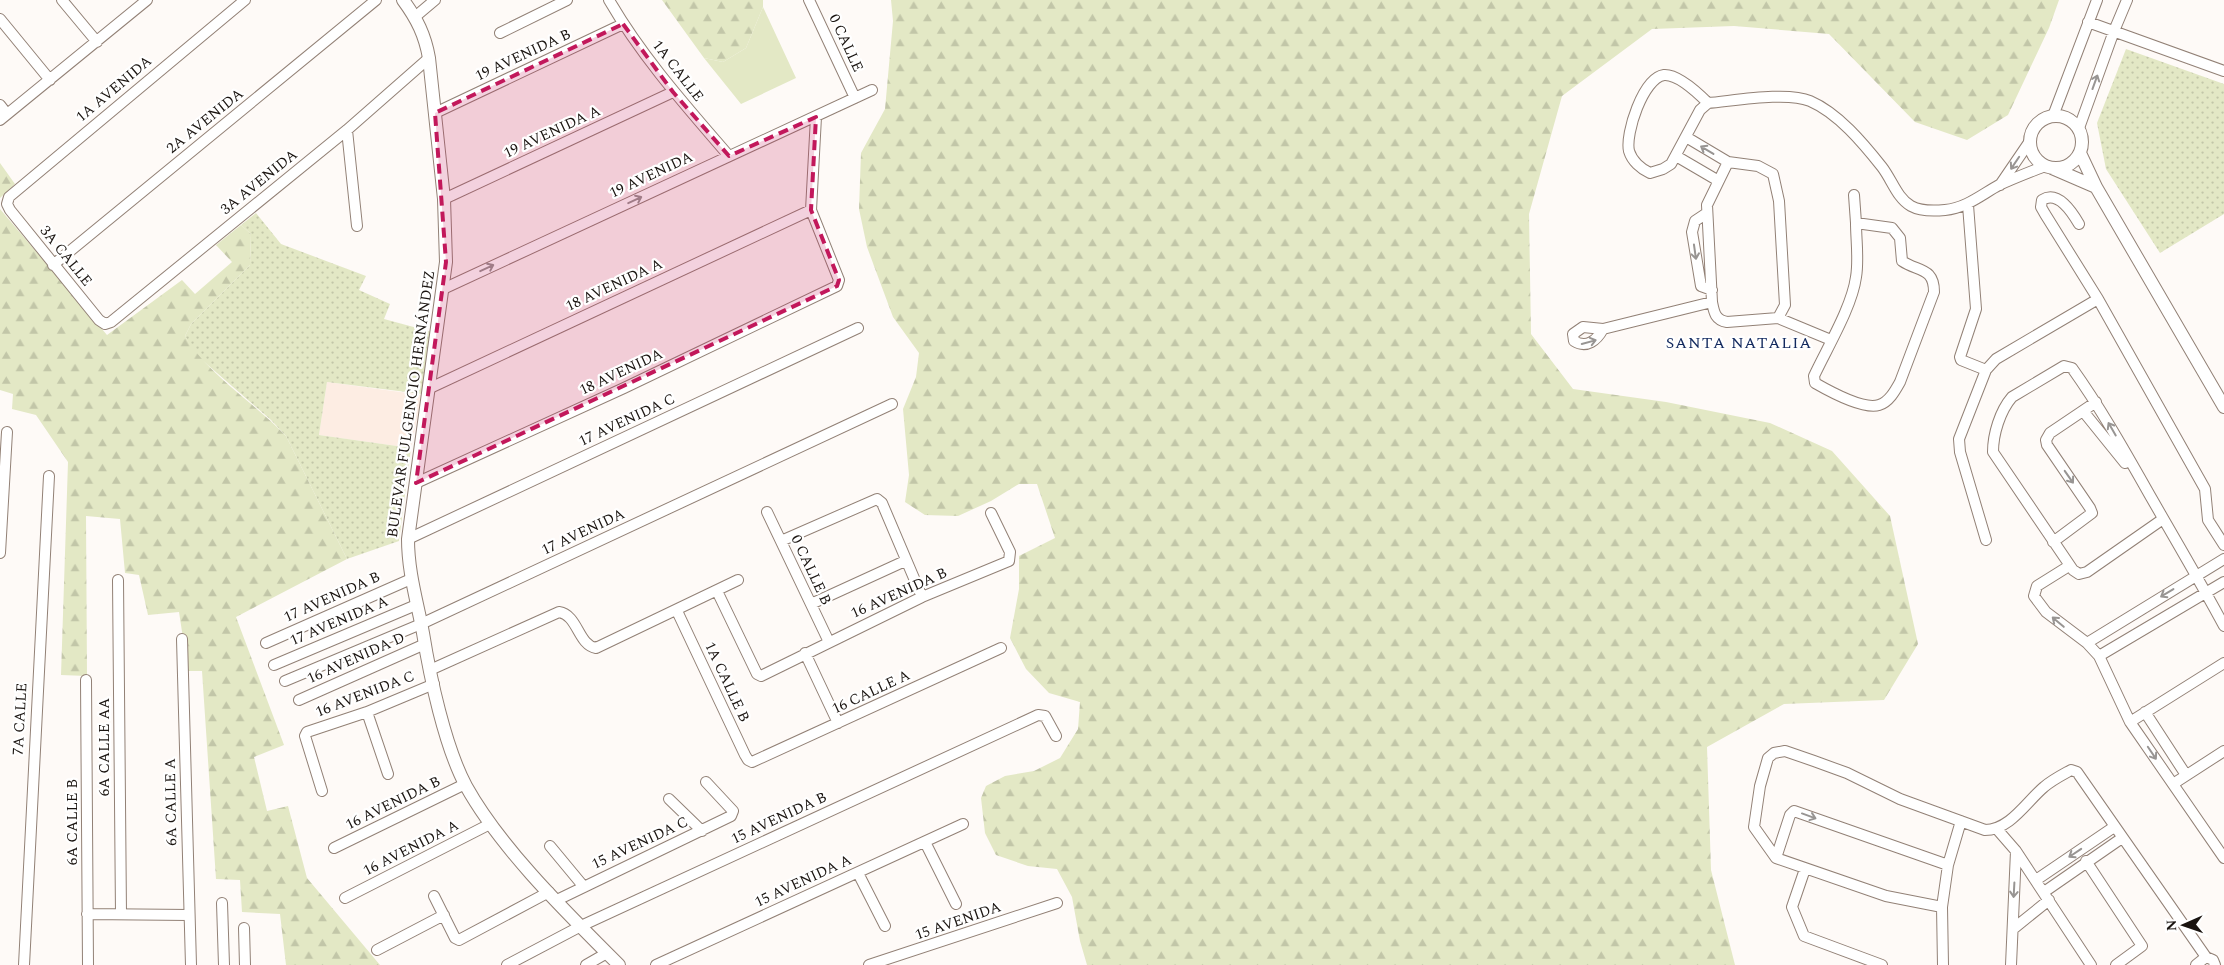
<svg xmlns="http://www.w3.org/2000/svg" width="2224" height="965" font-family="Spectral,serif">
<defs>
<pattern id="grass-dots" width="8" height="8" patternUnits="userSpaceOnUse" patternTransform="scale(1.25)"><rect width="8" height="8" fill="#e3e8c5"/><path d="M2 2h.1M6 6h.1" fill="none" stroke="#c2c6a8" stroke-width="1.8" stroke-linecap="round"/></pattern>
<pattern id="forest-firs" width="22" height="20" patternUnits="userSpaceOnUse" patternTransform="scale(1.25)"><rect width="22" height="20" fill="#e3e8c5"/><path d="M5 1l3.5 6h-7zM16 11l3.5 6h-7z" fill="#c2c6a8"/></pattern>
</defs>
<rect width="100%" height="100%" fill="#fefaf7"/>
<path fill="#fdede3" d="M 327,382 L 422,395 L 411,448 L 319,435 Z"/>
<path fill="url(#grass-dots)" d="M 2126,49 L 2224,84 L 2224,214 L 2160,253 L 2106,169 L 2097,123 Z
M 256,213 L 281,244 L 366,276 L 359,290 L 390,304 L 384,319 L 432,332 L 422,394 L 327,382 L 319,435 L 411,448 L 399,541 L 347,559 L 286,436 L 271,420 L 194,353 L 185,336 L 191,324 L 250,265 L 251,234 L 241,225 Z"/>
<path fill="url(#forest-firs)" d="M 662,0 L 763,0 L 763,7 L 746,48 L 723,62 L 704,58 Z
M 891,0 L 2059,0 L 2049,28 L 2008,115 L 1967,140 L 1915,122 L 1829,34 L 1734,26 L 1652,29 L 1562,96 L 1529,214 L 1531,334 L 1573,389 L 1666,402 L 1770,423 L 1832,451 L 1890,516 L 1918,644 L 1884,700 L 1784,704 L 1707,747 L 1711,870 L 1735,965 L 1087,965 L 1080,941 L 1072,897 L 1057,869 L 1028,866 L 996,855 L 985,833 L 981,798 L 986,786 L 1005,776 L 1034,771 L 1060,758 L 1078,729 L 1080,702 L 1049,693 L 1026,669 L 1010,638 L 1019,589 L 1019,556 L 1055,538 L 1037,484 L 1019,484 L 991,501 L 958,516 L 925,515 L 905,502 L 909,475 L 903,409 L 916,377 L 919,353 L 893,317 L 867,247 L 859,209 L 861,153 L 885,109 L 893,21 Z
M 0,163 L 15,184 L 0,198 Z
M 0,209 L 107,335 L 182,280 L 195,294 L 232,262 L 216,245 L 241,225 L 251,234 L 250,265 L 191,324 L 185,336 C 205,372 256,404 286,436 L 347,559 L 236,617 L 284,745 L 254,757 L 267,811 L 288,806 L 307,878 L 380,965 L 286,965 L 280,914 L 242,912 L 240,880 L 216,879 L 202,671 L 188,671 L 179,612 L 148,615 L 139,575 L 125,573 L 120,519 L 86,516 L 87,676 L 61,675 L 68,462 L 36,415 L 12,409 L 13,394 L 0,390 Z"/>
<path fill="#e3e8c5" d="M 763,7 L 796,78 L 741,104 L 704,58 L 723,62 L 746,48 Z"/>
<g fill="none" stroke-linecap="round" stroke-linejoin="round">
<g stroke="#928176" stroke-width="12">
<path id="minor" d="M 62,0 L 97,42
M 245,0 L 9,197 L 7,204 L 10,210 L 99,320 L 105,324 L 111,322 L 347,130 L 429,58
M 609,0 C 642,57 686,106 729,156
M 809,0 L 855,98
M 416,16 L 435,0
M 0,19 L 50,80
M 2088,22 L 2224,71
M 500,33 L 567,0
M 1708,103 C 1699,94 1678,74 1664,75 C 1643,78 1625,134 1629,151 C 1632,161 1641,169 1650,173 L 1663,169 L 1671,164 L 1700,110 L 1708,103 C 1733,101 1787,91 1810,101 C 1838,113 1863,143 1882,167 C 1892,180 1897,198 1911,206 C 1920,211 1935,211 1945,210 C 1966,208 1981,195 1999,185 C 2014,178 2030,172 2045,166
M 0,105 L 7,114
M 435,113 L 623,24
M 2053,116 L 2097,0
M 0,120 L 147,0
M 2079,128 L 2114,31 L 2127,0
M 347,130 L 357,226
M 1686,137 L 1728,162 L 1758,166 L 1773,174 L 1779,201 L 1785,305 L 1778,318 L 1727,322 C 1715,320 1714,312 1712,302 L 1707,205 L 1728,162
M 1676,156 L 1717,180
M 2000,185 L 2030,141
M 1854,195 L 1856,223
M 444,199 L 673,92
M 1968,205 L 1976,309 L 1960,357 L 1961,360 L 1986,370
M 1707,213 L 1695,221 L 1692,232 L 1701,286 L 1712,290
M 1856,223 L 1892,228 L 1900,238 L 1902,261 C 1918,272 1934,267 1934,292 L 1900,382 C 1895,391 1889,402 1879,405 C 1863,410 1829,391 1815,383 L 1814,376 C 1827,348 1852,307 1856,277 C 1859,260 1856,240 1856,223 Z
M 2079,224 C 2072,212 2058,190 2042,200 L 2041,207 L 2045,214 L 2098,299 L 2205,489 L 2208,520 L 2224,545
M 53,265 L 376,0
M 443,289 L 872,90
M 1778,318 L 1831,340
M 1603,329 C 1597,340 1587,349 1574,341 L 1573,334 L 1583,327 L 1603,329 L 1712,302
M 430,388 L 811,210
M 2083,411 L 2125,463
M 416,483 L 624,388 L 837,286 L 839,280 L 811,210 L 816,117
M 767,512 L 829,642
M 2163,519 L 2087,572 L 2079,574 L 2073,570 L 1993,452 C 1993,434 2000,411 2012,397 L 2064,366 L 2072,368 C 2102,410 2127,455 2152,499 C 2176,541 2201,583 2224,626
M 408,539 L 858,328
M 1986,540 L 1960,452 L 1959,439 L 1986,370 L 1996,359 L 2098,299
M 781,541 L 877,499 L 882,503 L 922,597
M 2053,542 L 2092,513 L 2090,508 L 2047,445 L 2046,440 L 2050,433 L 2096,402
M 0,553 L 7,432
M 2069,566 L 2037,586 L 2034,596 L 2046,612 L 2087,643 L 2099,656 L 2130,722 L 2224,858
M 118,580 L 121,914
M 717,591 L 757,674 L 761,676 L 922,597 L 1009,561 L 1010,552 L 991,513
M 811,604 L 905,561
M 677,611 L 745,755 L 748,760 L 752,762 L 1001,648
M 182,639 L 191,965
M 266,643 L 411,579
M 2087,643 L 2224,559
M 805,653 L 838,723
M 2099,656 L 2224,582
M 274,665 L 416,605
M 430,670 L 559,612 C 578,615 578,645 596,648 L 738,580
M 86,680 L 88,965
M 285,681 L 421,624 L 892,404
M 299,700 L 425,644
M 367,712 L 388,774
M 2145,712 L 2186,775
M 2130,722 L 2224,663
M 2173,784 L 2224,751
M 322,791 L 305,736 L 307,732 L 367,712 L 434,684
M 669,799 L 702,831
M 1961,821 L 1948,865 L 1942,907 L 1886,896 L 1776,858 L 1754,827 L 1760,786 L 1768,758 L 1774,753 L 1785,751 L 1814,761 L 1847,773 L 1900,799 L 1985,830 C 2010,830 2027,801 2044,787 C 2052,780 2062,775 2071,770 L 2077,772 L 2206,957 L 2213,960 L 2215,965
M 1996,828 L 2016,851 L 2091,965
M 925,842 L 956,904
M 550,846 L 584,887
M 334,848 L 465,784
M 1776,858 L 1790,815 L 1794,811 L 1948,865
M 2086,861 L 2142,946 L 2116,965
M 1805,869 L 1792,907 L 1804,936 L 1882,965
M 858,873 L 885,926
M 2036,880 L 2114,827
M 2044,892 L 2122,838
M 434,896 L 455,938 L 459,940 L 549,892
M 345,898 L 490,824
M 557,900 L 731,816 L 733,811 L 706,782
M 222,903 L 224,965
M 1942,907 L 1943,965
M 87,914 L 189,915
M 244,928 L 245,965
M 2013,929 L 2049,900
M 377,950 L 444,915
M 24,965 L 49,476
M 507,965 L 581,926 L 1038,715 L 1045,716 L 1056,736
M 586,965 L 607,953
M 656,965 L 963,824
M 869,965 L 1057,903
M 2011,965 L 2016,851
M 2196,965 L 2206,957"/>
</g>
<g stroke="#928176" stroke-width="14">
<path id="tertiary" d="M 403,0 C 417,19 425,35 429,58 L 444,199 L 446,262 L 408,539 C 408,572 417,601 423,633 C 430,677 445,747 466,786 C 501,849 567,913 619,965
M2030 142a26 26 0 1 1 52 0a26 26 0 1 1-52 0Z
M 2080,153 L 2096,187 L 2224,407
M 2052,168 L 2096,187"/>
</g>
<use href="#minor" stroke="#fff" stroke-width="10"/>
<use href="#tertiary" stroke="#fff" stroke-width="12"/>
</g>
<defs><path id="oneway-shaft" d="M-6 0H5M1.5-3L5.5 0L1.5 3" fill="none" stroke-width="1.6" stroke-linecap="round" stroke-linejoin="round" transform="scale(1.25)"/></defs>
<g stroke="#989593">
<use href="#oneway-shaft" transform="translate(2095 82) rotate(-70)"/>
<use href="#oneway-shaft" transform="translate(1707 150) rotate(-149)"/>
<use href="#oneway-shaft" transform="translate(2015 163) rotate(124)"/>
<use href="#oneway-shaft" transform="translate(635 200) rotate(-25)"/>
<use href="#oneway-shaft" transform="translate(1695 252) rotate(82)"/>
<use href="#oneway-shaft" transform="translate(487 268) rotate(-25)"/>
<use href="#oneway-shaft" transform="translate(1589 342) rotate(-15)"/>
<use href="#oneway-shaft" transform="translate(2112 429) rotate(-120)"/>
<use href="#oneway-shaft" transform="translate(2069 477) rotate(55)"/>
<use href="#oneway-shaft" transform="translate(2167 593) rotate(149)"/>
<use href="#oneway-shaft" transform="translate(2058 622) rotate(-140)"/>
<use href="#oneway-shaft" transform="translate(2152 753) rotate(56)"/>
<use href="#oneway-shaft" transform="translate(1809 816) rotate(20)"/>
<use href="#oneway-shaft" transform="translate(2075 853) rotate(146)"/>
<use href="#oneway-shaft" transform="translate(2014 890) rotate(93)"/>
</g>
<path fill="#c2185b" fill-opacity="0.2" stroke="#c2185b" stroke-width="4" stroke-dasharray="10 6" stroke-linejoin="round" d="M 623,24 L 673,92 L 729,156 L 816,117 L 811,210 L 839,280 L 837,286 L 416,483 L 446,262 L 435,113 Z"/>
<g text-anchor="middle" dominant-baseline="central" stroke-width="4.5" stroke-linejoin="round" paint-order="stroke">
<g font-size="15" fill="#1a1410" stroke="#fff">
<text transform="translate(846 43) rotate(65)">0 CALLE</text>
<text transform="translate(523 55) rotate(-25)">19 AVENIDA B</text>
<text transform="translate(678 71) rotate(52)">1A CALLE</text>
<text transform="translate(114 89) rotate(-40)">1A AVENIDA</text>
<text transform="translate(205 121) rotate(-39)">2A AVENIDA</text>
<text transform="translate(552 132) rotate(-25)">19 AVENIDA A</text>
<text transform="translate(651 175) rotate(-25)">19 AVENIDA</text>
<text transform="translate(259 182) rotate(-39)">3A AVENIDA</text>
<text transform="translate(66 256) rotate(51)">3A CALLE</text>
<text transform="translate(614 285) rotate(-25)">18 AVENIDA A</text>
<text transform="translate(621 372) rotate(-25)">18 AVENIDA</text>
<text transform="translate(411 404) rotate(-82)">BULEVAR FULGENCIO HERNÁNDEZ</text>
<text transform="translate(627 420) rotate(-25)">17 AVENIDA C</text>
<text transform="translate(583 532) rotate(-25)">17 AVENIDA</text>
<text transform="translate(811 570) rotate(65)">0 CALLE B</text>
<text transform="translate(899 593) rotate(-24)">16 AVENIDA B</text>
<text transform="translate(332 597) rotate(-24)">17 AVENIDA B</text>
<text transform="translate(339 621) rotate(-23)">17 AVENIDA A</text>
<text transform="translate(356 658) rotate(-24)">16 AVENIDA D</text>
<text transform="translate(727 682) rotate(65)">1A CALLE B</text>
<text transform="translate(871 692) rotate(-25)">16 CALLE A</text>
<text transform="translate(365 694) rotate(-21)">16 AVENIDA C</text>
<text transform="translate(20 719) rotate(-87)">7A CALLE</text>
<text transform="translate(104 747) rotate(-90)">6A CALLE AA</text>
<text transform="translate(171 802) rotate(-91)">6A CALLE A</text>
<text transform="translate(393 803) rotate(-26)">16 AVENIDA B</text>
<text transform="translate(779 818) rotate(-25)">15 AVENIDA B</text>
<text transform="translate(72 822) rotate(-90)">6A CALLE B</text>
<text transform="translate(640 843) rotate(-25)">15 AVENIDA C</text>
<text transform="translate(411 848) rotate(-27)">16 AVENIDA A</text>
<text transform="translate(803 881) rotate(-25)">15 AVENIDA A</text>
<text transform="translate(958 921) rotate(-19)">15 AVENIDA</text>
</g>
<g font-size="16" letter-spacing="1" fill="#12295e" stroke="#fff">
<text x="1739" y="343">SANTA NATALIA</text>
</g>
</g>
<g transform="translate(2184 925) rotate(268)" stroke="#ffffff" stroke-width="4" paint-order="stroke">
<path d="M0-4L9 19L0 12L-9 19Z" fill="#1a1410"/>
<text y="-8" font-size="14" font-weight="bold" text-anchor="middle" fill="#1a1410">N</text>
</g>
</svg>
